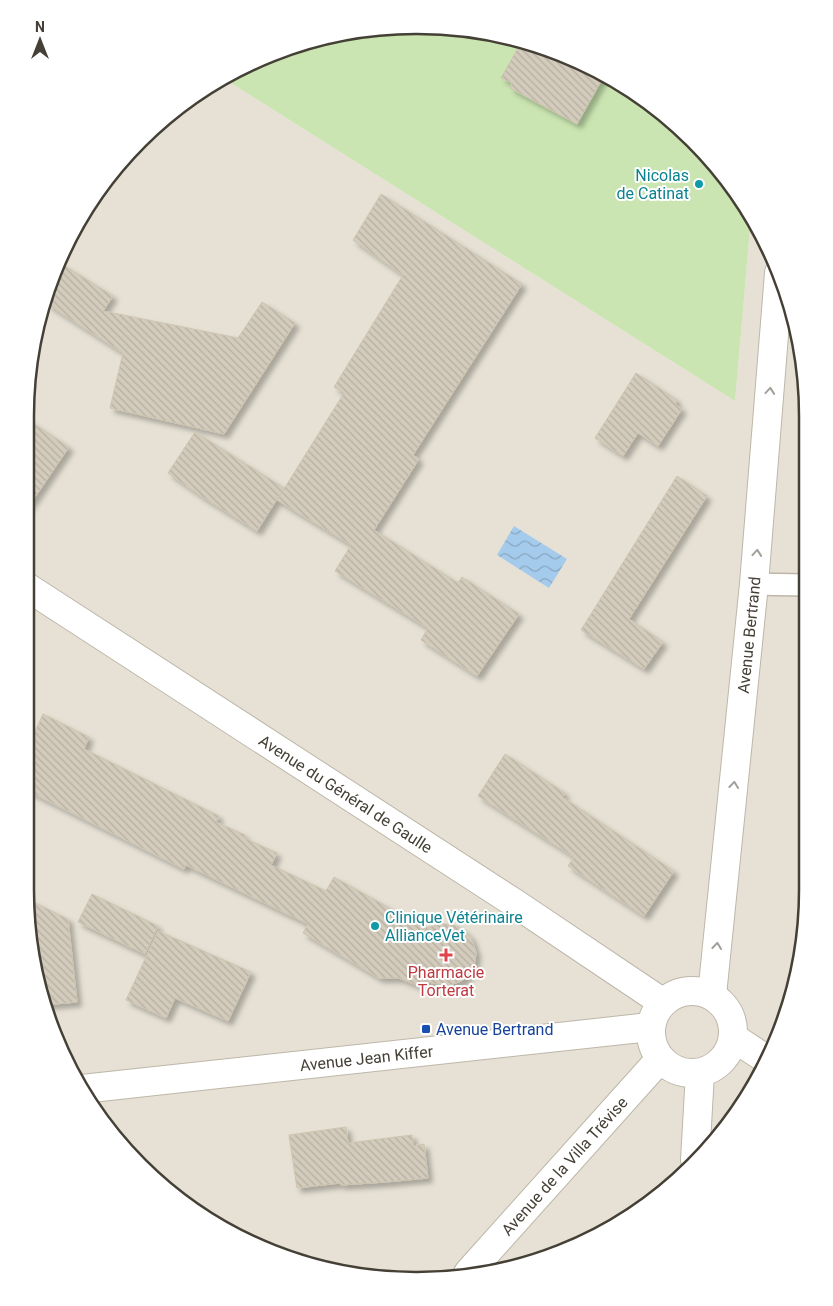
<svg xmlns="http://www.w3.org/2000/svg" width="833" height="1306" font-family="Roboto,sans-serif">
<defs>
<pattern id="water-waves" width="16" height="10" patternUnits="userSpaceOnUse" patternTransform="scale(1.25)"><rect width="16" height="10" fill="#a5cbec"/><path d="M0 5q4-4 8 0t8 0" fill="none" stroke="#88a6c0"/></pattern>
<pattern id="building-back-hatch" width="6" height="6" patternUnits="userSpaceOnUse" patternTransform="scale(1.25)"><rect width="6" height="6" fill="#d3cbbc"/><path d="M-1 5l2 2M0 0l6 6M5-1l2 2" fill="none" stroke="#b6afa2"/></pattern>
<filter id="shadow"><feDropShadow dx="4.5" dy="4.5" stdDeviation="2.5" flood-color="#0004"/></filter>
</defs>
<rect width="100%" height="100%" fill="#f2efe6"/>
<path fill="#e6e1d4" d="M 223,78 L 735,401 L 751,217 L 767,243 L 795,315 L 807,391 L 805,940 L 778,1040 L 711,1147 L 612,1228 L 518,1268 L 391,1280 L 290,1260 L 178,1200 L 91,1107 L 46,1015 L 25,889 L 28,365 L 65,244 L 122,159 L 178,106 Z"/>
<path fill="#ebe5d1" d="M 807,417 L 807,474 L 803,472 Z"/>
<path fill="#cae5b1" d="M 391,26 L 467,28 L 542,46 L 612,77 L 674,122 L 727,178 L 751,217 L 735,401 L 223,78 L 243,66 L 315,38 Z"/>
<path fill="url(#water-waves)" d="M 514,526 L 567,559 L 549,588 L 497,555 Z"/>
<path fill="url(#building-back-hatch)" stroke="#cec4b0" filter="url(#shadow)" d="M 522,41 L 542,46 L 605,74 L 577,124 L 510,88 L 512,83 L 501,78 Z
M 381,194 L 522,284 L 413,455 L 419,459 L 374,530 L 458,583 L 462,577 L 519,614 L 477,676 L 421,640 L 428,628 L 335,571 L 351,545 L 277,500 L 344,393 L 334,387 L 403,275 L 353,240 Z
M 60,263 L 113,296 L 103,311 L 238,338 L 262,302 L 295,323 L 224,434 L 110,408 L 123,353 L 47,304 Z
M 636,373 L 677,400 L 675,404 L 682,409 L 658,446 L 638,433 L 623,456 L 595,438 Z
M 28,420 L 69,447 L 27,509 L 28,455 Z
M 195,432 L 284,488 L 257,531 L 201,496 L 168,473 Z
M 677,476 L 707,496 L 629,619 L 663,642 L 644,669 L 581,630 Z
M 43,714 L 89,737 L 84,749 L 219,816 L 216,822 L 245,835 L 244,838 L 277,853 L 271,865 L 326,891 L 334,877 L 425,928 L 441,924 L 450,924 L 459,927 L 467,933 L 471,938 L 476,952 L 475,962 L 470,973 L 462,981 L 450,985 L 443,985 L 423,981 L 419,986 L 399,978 L 379,978 L 303,933 L 308,924 L 186,865 L 184,869 L 26,790 L 26,751 Z
M 505,754 L 565,793 L 562,797 L 674,871 L 644,916 L 568,866 L 574,857 L 478,796 Z
M 92,894 L 158,926 L 145,954 L 78,922 Z
M 27,899 L 68,919 L 77,1002 L 44,1005 Z
M 158,931 L 251,972 L 228,1021 L 175,998 L 166,1018 L 126,1000 Z
M 346,1127 L 348,1143 L 412,1135 L 413,1146 L 424,1144 L 428,1178 L 386,1182 L 341,1185 L 340,1183 L 297,1188 L 289,1135 Z"/>
<g fill="none" stroke-linecap="round" stroke-linejoin="round">
<g stroke="#bdb7a9" stroke-width="24">
<path id="lane" d="M 754,584 L 806,585"/>
</g>
<g stroke="#bdb7a9" stroke-width="30">
<g id="street">
<path id="s1" d="M 27,587 L 516,904 L 662,1002"/>
<circle cx="692" cy="1032" r="41"/>
<path id="s2" d="M 712,995 L 754,584 L 779,273"/>
<path d="M 734,1038 L 766,1059"/>
<path id="s3" d="M 82,1089 L 650,1027"/>
<path d="M 695,1160 L 700,1073"/>
<path id="s4" d="M 468,1273 L 660,1059"/>
</g>
</g>
<use href="#lane" stroke="#fff" stroke-width="21"/>
<use href="#street" stroke="#fff" stroke-width="28"/>
</g>
<defs><path id="oneway-chevron" d="M-2-3.5L2.5 0L-2 3.5" fill="none" stroke-width="1.6" stroke-linecap="round" stroke-linejoin="round" transform="scale(1.25)"/></defs>
<g stroke="#a2a09a">
<use href="#oneway-chevron" transform="translate(770 391) rotate(-85)"/>
<use href="#oneway-chevron" transform="translate(757 553) rotate(-85)"/>
<use href="#oneway-chevron" transform="translate(734 785) rotate(-84)"/>
<use href="#oneway-chevron" transform="translate(717 946) rotate(-84)"/>
</g>
<g fill="#0f9aa8" stroke="#fff" stroke-width="2">
<circle cx="699" cy="184" r="5"/>
<circle cx="375" cy="926" r="5"/>
</g>
<path fill="#e0444e" stroke="#fff" stroke-width="2" d="M443.5 947.5h5v5h5v5h-5v5h-5v-5h-5v-5h5z"/>
<rect fill="#1a4fb4" stroke="#fff" stroke-width="2" x="421" y="1024" width="10" height="10" rx="2.5"/>
<g text-anchor="middle" dominant-baseline="central" stroke-width="4" stroke-linejoin="round" paint-order="stroke">
<g font-size="16" fill="#0d838f" stroke="#fff" text-anchor="end">
<text x="689" y="175">Nicolas<tspan x="689" dy="18">de Catinat</tspan></text>
<text x="385" y="917" text-anchor="start">Clinique Vétérinaire<tspan x="385" dy="18">AllianceVet</tspan></text>
</g>
<g font-size="16" fill="#454036" stroke="#fff">
<text stroke="none"><textPath href="#s2" startOffset="362">Avenue Bertrand</textPath></text>
<text stroke="none"><textPath href="#s1" startOffset="380">Avenue du Général de Gaulle</textPath></text>
<text stroke="none"><textPath href="#s3" startOffset="286">Avenue Jean Kiffer</textPath></text>
<text stroke="none"><textPath href="#s4" startOffset="144">Avenue de la Villa Trévise</textPath></text>
</g>
<g font-size="16" fill="#be3a42" stroke="#fff">
<text x="446" y="972">Pharmacie<tspan x="446" dy="18">Torterat</tspan></text>
</g>
<g font-size="16" fill="#164399" stroke="#fff" text-anchor="start">
<text x="436" y="1029">Avenue Bertrand</text>
</g>
</g>
<path d="M0 0H833V1306H0ZM416 34H417A382 382 0 0 1 799 416V890A382 382 0 0 1 417 1272H416A382 382 0 0 1 34 890V416A382 382 0 0 1 416 34Z" fill="#fff" fill-rule="evenodd"/>
<path fill="none" stroke="#454036" stroke-width="2.5" d="M416 34H417A382 382 0 0 1 799 416V890A382 382 0 0 1 417 1272H416A382 382 0 0 1 34 890V416A382 382 0 0 1 416 34Z"/>
<g transform="translate(40 40)" stroke="#ffffff" stroke-width="4" paint-order="stroke">
<path d="M0-4L9 19L0 12L-9 19Z" fill="#454036"/>
<text y="-8" font-size="14" font-weight="bold" text-anchor="middle" fill="#454036">N</text>
</g>
</svg>
